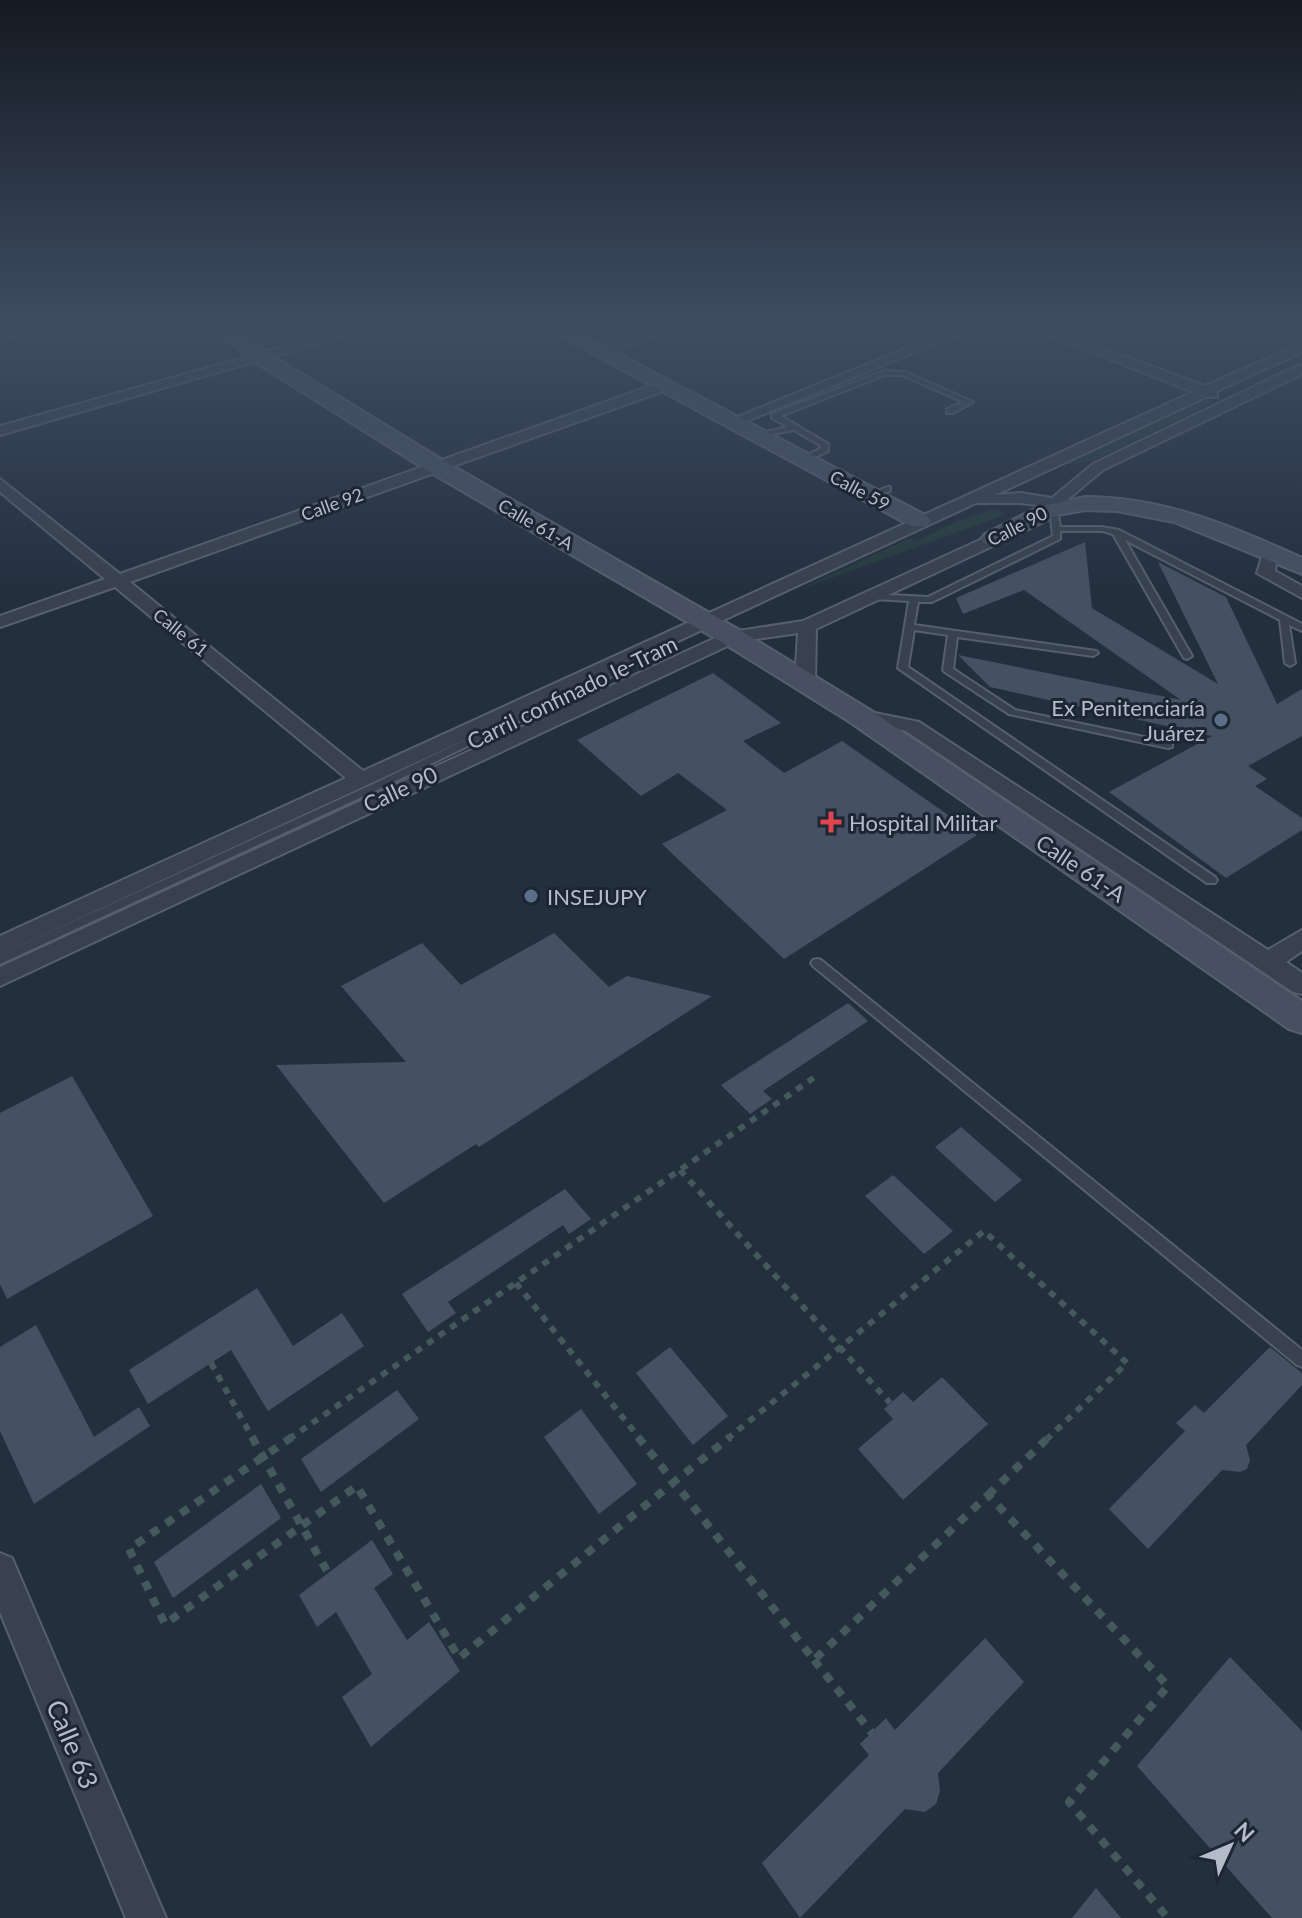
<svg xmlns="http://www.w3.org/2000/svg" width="1302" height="1918" font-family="Lato,sans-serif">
<rect width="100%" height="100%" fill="#242f3e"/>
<path fill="#263c3f" d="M 1203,398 L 1212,403 L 1093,461 L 1060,465 Z
M 995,509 L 1005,515 L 793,592 L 911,538 L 917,541 L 955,522 Z"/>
<path fill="#455162" d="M 1085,542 L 1092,608 L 1218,684 L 1158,562 L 1226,597 L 1277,704 L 1302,689 L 1302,736 L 1248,766 L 1267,779 L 1255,786 L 1302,818 L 1302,830 L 1226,878 L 1109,792 L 1212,736 L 990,687 L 958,655 L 1181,700 L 1024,590 L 963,614 L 956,598 Z
M 713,673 L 781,723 L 743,741 L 784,773 L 842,741 L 977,835 L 784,959 L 662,844 L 727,810 L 678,773 L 641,796 L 577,740 Z
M 554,933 L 609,987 L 627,976 L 712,996 L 479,1147 L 476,1144 L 384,1203 L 276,1065 L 406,1062 L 341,986 L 422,943 L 461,985 Z
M 848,1003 L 868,1021 L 763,1091 L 772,1099 L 750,1114 L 721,1085 Z
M 72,1076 L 153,1216 L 7,1299 L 0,1284 L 0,1113 Z
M 961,1127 L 1022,1180 L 995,1202 L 935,1147 Z
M 893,1175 L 953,1231 L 924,1254 L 865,1196 Z
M 565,1189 L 591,1219 L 569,1234 L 563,1225 L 448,1302 L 456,1313 L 428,1332 L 402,1294 Z
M 257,1288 L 293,1346 L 342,1313 L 364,1346 L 268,1411 L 231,1350 L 148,1404 L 129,1370 Z
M 36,1325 L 94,1437 L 139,1407 L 150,1426 L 34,1504 L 0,1431 L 0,1347 Z
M 670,1347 L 728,1416 L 693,1445 L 636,1373 Z
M 1270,1347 L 1302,1373 L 1302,1385 L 1246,1445 L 1250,1460 L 1247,1469 L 1240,1472 L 1222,1470 L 1148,1549 L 1109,1509 L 1185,1431 L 1176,1423 L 1195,1405 L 1204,1413 Z
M 942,1377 L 988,1424 L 903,1500 L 858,1449 L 893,1419 L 884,1409 L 903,1392 L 913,1402 Z
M 397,1390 L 419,1419 L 321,1492 L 301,1459 Z
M 581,1409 L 637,1484 L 599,1514 L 544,1437 Z
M 261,1484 L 281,1518 L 173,1598 L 154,1562 Z
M 372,1540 L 393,1574 L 374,1588 L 407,1640 L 429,1622 L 460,1671 L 371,1747 L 342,1697 L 372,1674 L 336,1612 L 317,1627 L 299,1595 Z
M 985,1638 L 1024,1682 L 938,1773 L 940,1791 L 936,1804 L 925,1812 L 905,1809 L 800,1918 L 762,1863 L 869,1755 L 860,1744 L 886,1718 L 895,1730 Z
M 1230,1657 L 1302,1731 L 1302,1918 L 1272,1918 L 1137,1766 Z
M 1096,1888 L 1121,1918 L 1072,1918 Z"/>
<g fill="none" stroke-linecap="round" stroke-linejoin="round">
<g stroke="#565f6c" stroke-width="4">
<path id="lane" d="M 884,371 L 905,372 L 973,402 L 953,413 L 947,413 L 947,409 L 963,402 L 902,375 L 885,375 L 781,416 L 828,444 L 828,451 L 805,462 L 798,460 L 821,448 L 820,445 L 794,430 L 756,437 L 752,435 L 788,427 L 772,418 L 772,414 Z
M 887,487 L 890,487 L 890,491 L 870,498 L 866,496 Z
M 1050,507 L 1057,509 L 1060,527 L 1102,527 L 1119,530 L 1302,624 L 1302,631 L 1289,625 L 1295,663 L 1290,666 L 1285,663 L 1280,620 L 1125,540 L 1192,656 L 1187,659 L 1184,658 L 1113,534 L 1102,531 L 1060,531 L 1060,539 L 932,602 L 918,602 L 914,625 L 1096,651 L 1098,653 L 1093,656 L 957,637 L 953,669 L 1015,710 L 1168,742 L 1172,743 L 1172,747 L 1168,748 L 1009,714 L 945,672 L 943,670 L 948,635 L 914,630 L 908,667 L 1215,877 L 1217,880 L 1215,883 L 1207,883 L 898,668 L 909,601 L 874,599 L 871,598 L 871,594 L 928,597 L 1053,536 Z
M 663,645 L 668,648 L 666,650 L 379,789 L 0,964 L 0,955 L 371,785 Z
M 817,959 L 821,960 L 1302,1350 L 1302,1367 L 1297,1365 L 813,966 L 811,963 L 813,960 Z"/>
</g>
<g stroke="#565f6c" stroke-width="4">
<path id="street" d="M 24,324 L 44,324 L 0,340 L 0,332 Z
M 364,324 L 385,324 L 0,435 L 0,426 Z
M 669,324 L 688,324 L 604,355 L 592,352 Z
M 966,324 L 984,324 L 737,425 L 732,426 L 725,422 Z
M 1020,324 L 1038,324 L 1205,386 L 1302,343 L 1302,352 L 1217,391 L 1217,397 L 1206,397 L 995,495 L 1020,493 L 1052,498 L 1093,464 L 1297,366 L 1302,365 L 1302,374 L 1103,470 L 1067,500 L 1077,502 L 1077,508 L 1061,508 L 1053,514 L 1047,512 L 1046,506 L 1020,503 L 976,503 L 0,955 L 0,936 L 346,778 L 115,587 L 0,627 L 0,616 L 105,579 L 0,492 L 0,479 L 120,574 L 659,383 L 669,383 L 669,389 L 130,582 L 363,771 L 1193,392 Z
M 1270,324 L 1289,324 L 1302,329 L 1302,337 Z
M 993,534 L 999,535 L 1001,539 L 999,543 L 816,629 L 815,682 L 812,686 L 798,686 L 795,682 L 798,633 L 736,642 L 0,986 L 0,967 L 726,633 L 803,621 Z
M 1276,550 L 1284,555 L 1276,563 L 1275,571 L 1302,586 L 1302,598 L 1257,573 L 1262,557 Z
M 860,710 L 919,722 L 1268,950 L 1302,930 L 1302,951 L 1286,962 L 1302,973 L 1302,994 L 1293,992 L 906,731 L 853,720 L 850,716 L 853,712 Z
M 0,1553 L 12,1558 L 166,1918 L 126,1918 L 0,1612 Z"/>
</g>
<g stroke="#565f6c" stroke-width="4">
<path id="secondary" d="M 208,324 L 229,324 L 269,354 L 444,461 L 741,631 L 870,710 L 1302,1001 L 1302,1033 L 1289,1029 L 850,722 L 723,643 L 428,471 L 255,362 Z
M 538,324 L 561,324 L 927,516 L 931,521 L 927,526 L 911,526 Z
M 1085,497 C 1163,497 1232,526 1302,558 L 1302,574 L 1174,522 L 1117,511 L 1085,510 L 1058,515 L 993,546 L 985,544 L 981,539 L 985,534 L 1038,507 Z"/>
</g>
<path stroke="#44595c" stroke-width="6" stroke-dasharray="7 7" stroke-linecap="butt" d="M 680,1170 L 890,1403
M 516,1283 L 640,1439
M 211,1363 L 253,1439
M 289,1439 L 815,1077
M 727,1439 L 984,1231 L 1127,1363 L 1047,1439"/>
<path stroke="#44595c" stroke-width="8" stroke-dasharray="9 9" stroke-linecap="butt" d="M 252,1437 L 328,1573
M 292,1437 L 129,1549 L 165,1624 L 357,1486 L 459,1658 L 674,1482 L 814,1660 L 988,1495 L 1168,1686 L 1069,1802 L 1168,1918
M 638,1437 L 674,1482 L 730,1437
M 988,1495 L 1049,1437
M 814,1660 L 872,1733"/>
<use href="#lane" fill="#38414e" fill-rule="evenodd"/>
<use href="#street" fill="#38414e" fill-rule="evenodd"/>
<use href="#secondary" fill="#465061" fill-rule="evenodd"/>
</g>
<linearGradient id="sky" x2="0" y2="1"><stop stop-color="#141a22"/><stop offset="0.55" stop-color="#3f4d63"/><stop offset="1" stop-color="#3f4d63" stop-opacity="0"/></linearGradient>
<rect width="1302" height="593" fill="url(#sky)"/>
<g fill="#5c6f8a" stroke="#1d2633" stroke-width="3">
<circle cx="1221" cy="720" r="8"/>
<circle cx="531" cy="896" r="8"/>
</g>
<path fill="#e0444e" stroke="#1d2633" stroke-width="3" d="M827 810h8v8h8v8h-8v8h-8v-8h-8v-8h8z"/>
<g text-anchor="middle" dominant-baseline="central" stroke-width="6" stroke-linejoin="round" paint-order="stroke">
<g font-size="18" fill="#b4bcc9" stroke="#1d2633">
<text transform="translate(860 490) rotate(28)">Calle 59</text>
<text transform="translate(332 504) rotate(-20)">Calle 92</text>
<text transform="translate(536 524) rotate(30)">Calle 61-A</text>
<text transform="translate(1017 526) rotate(-27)">Calle 90</text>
<text transform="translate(181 632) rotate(39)">Calle 61</text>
</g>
<g font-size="22" fill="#b4bcc9" stroke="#1d2633">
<text transform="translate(572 692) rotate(-26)">Carril confinado Ie-Tram</text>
<text transform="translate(400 789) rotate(-25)">Calle 90</text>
<text transform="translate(1081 868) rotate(34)">Calle 61-A</text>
</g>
<g font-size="22" fill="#b4bcc9" stroke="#1d2633" text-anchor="start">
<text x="1205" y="707" text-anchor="end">Ex Penitenciaría<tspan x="1205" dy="25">Juárez</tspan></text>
<text x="849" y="822">Hospital Militar</text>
<text x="547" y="896">INSEJUPY</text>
</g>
<g font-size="26" fill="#b4bcc9" stroke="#1d2633">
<text transform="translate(73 1744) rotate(67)">Calle 63</text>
</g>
</g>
<g transform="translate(1230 1846) rotate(46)" stroke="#1d2633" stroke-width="6" paint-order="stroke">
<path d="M0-6L14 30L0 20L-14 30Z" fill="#b4bcc9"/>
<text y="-12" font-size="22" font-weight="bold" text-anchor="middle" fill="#b4bcc9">N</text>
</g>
</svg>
